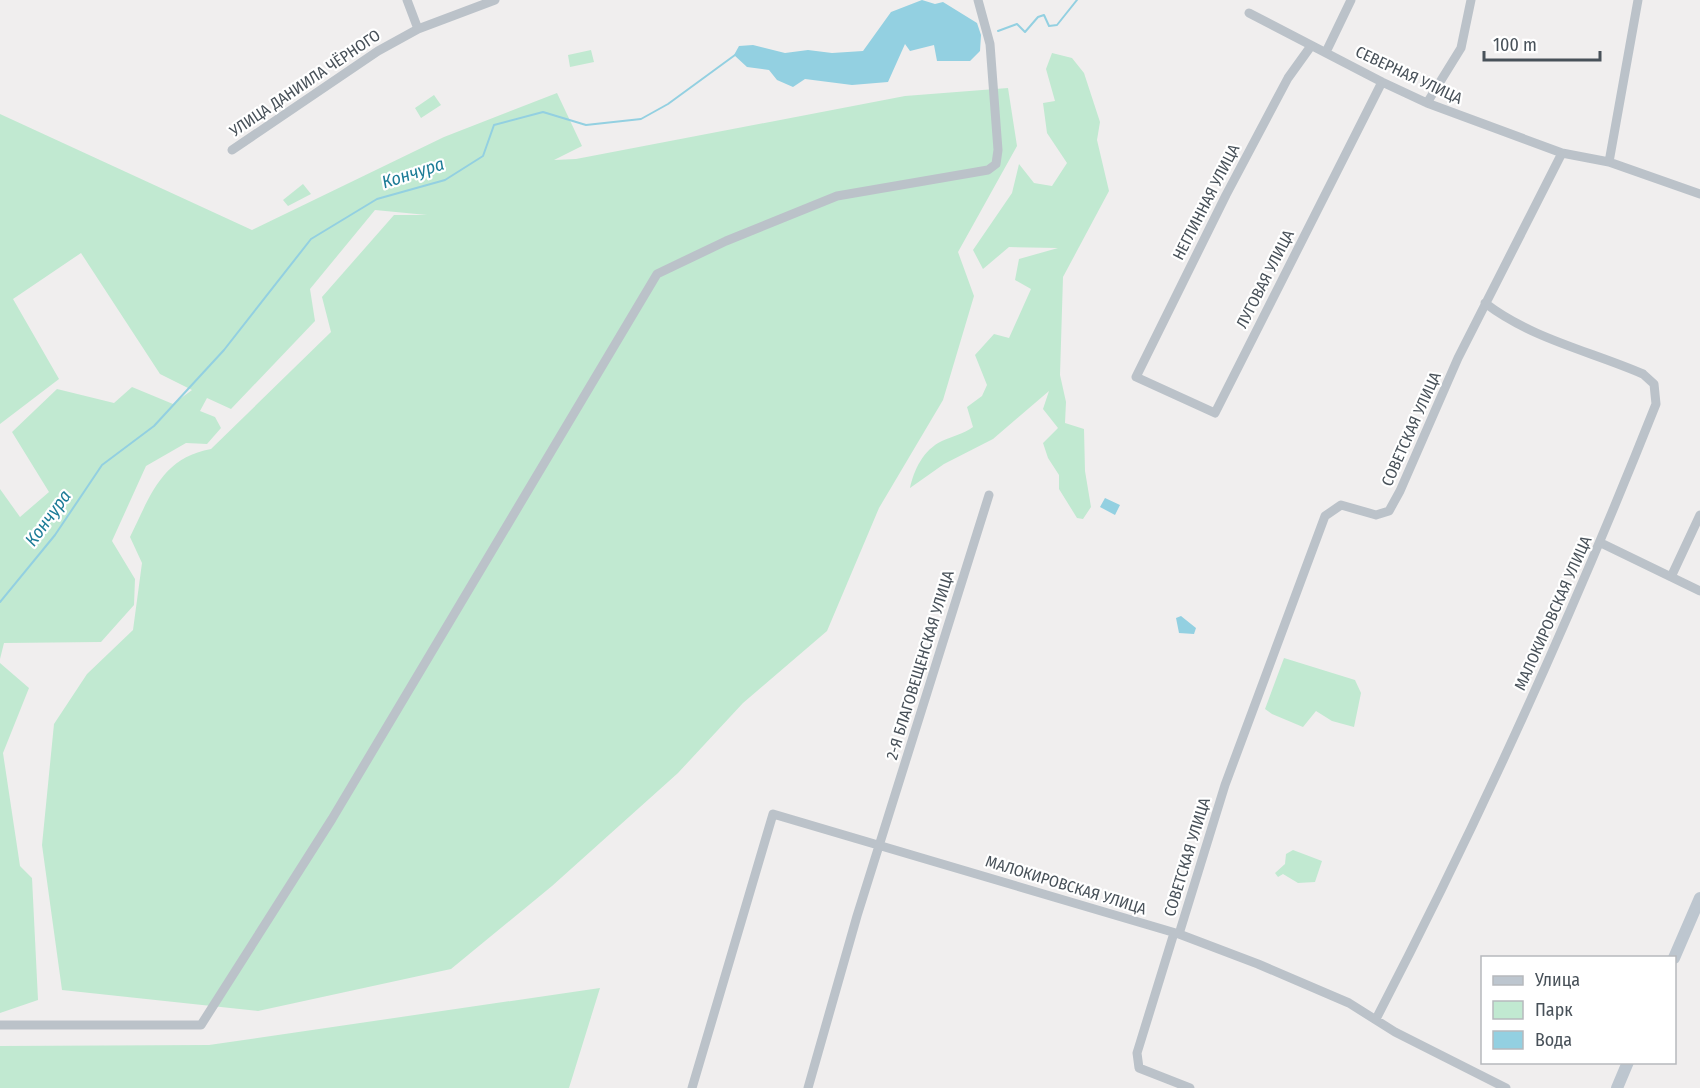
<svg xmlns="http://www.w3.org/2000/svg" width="1700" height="1088" font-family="'Fira Sans Condensed',sans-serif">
<rect width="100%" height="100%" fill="#f0eeee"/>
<path fill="#c1e9d1" d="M 591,50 L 594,62 L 570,67 L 568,55 Z
M 1052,53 L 1072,58 L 1084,73 L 1100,122 L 1097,140 L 1109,191 L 1063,277 L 1060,375 L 1066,402 L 1065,423 L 1084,429 L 1085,471 L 1091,507 L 1083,519 L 1077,518 L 1059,489 L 1059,475 L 1048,458 L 1043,443 L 1058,428 L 1043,409 L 1049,391 L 993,439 L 944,464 L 910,488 C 914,470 923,450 942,441 C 953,436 963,434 973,427 L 967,407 L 982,396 L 987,385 L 975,355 L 994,334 L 1009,338 L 1031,289 L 1015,280 L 1019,259 L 1058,248 L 1009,247 L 983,269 L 973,250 L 1012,193 L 1019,164 L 1034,183 L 1052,186 L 1067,163 L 1047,133 L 1043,103 L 1055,101 L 1046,69 Z
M 1008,88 L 1017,146 L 958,252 L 974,296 L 943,400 L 879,508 L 827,631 L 743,703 L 678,773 L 552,886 L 451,969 L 258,1011 L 62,990 L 42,845 L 54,724 L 87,674 L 133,630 L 142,563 L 130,537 C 150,497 161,458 211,449 L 331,332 L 322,297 L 394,215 L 427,215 L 375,210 L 310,289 L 315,321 L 231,409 L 207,398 L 200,411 L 215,417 L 221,428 L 207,444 L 186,443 L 146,466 L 112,541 L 135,579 L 134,605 L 101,642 L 4,643 L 0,659 L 0,489 L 20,517 L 49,492 L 12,432 L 57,389 L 114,403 L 132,387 L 173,404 L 192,390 L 160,374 L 81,253 L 13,299 L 59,379 L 0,424 L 0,114 L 252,230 L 444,137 L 557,93 L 582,146 L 554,160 L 576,159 L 905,96 Z
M 434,95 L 441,105 L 421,118 L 415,108 Z
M 303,184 L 311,194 L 288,206 L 283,200 Z
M 1284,658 L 1355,680 L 1361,693 L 1354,727 L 1332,721 L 1316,711 L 1303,727 L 1272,714 L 1265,709 Z
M 0,663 L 29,688 L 3,753 L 20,866 L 32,878 L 38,1000 L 0,1013 Z
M 1293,850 L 1322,861 L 1315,882 L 1298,883 L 1283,874 L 1278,877 L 1275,873 L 1285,864 L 1286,854 Z
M 600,988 L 569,1088 L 0,1088 L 0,1046 L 209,1045 Z"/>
<path fill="#93d0e1" d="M 922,0 L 935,4 L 943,2 L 977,23 L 981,35 L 980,51 L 970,61 L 937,61 L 934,45 L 910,51 L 905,44 L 888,82 L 852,85 L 805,79 L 793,87 L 777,80 L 769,70 L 747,67 L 734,55 L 739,46 L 753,45 L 785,53 L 808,50 L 832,53 L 863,51 L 891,12 Z
M 1105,498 L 1120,505 L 1115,515 L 1100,507 Z
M 1181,616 L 1196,628 L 1194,634 L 1179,633 L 1176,618 Z"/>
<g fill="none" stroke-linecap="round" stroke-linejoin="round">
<path stroke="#93d0e1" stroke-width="2" d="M 998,31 L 1017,24 L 1025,32 L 1038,17 L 1044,15 L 1049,26 L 1057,25 L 1077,0
M 0,602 L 55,535 L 102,465 L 154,426 L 224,350 L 311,239 L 377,199 L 445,180 L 483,156 L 494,125 L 543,112 L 586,125 L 641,119 L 668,104 L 735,55"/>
<path stroke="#bbc2c9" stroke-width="9" d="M 407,0 L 418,29
M 1249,13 L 1382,82 L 1427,103 L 1562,153
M 1311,46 L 1288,78 L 1226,195 L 1136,377 L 1215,413 L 1382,82
M 1326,52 L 1351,0
M 1427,103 L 1461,48 L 1471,0
M 232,150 L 378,51 L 418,29 L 495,0
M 1609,162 L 1700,194
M 1601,543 L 1700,591
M 1671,577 L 1700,515
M 1174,933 L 1137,1053 L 1139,1068 L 1190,1088
M 1179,934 L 1225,785 L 1325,516 L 1341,505 L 1376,515 L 1389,511 L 1400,491 L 1458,358 L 1562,153 L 1609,162 L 1638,0
M 1376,1019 C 1480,819 1573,613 1656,404 L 1654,384 L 1643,374 C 1590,351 1532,339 1485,303
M 0,1025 L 201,1025 L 332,819 L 657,274 L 726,241 L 837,196 L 988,170 L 996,164 L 998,150 L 990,44 L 978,0
M 692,1088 L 773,814 L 1179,934 L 1258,964 L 1349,1003 L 1395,1032 L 1506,1088
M 808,1088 L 857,916 L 989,495"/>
<path stroke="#bdc6cf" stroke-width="12" d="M 1674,958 L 1700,898
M 1617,1088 L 1628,1062"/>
</g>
<g text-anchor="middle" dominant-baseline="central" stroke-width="4.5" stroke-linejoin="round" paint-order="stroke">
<g font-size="16" fill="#485159" stroke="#fff">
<text transform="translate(1409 75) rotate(25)">СЕВЕРНАЯ УЛИЦА</text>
<text transform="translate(305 83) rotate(-34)">УЛИЦА ДАНИИЛА ЧЁРНОГО</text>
<text transform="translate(1206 202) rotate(-63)">НЕГЛИННАЯ УЛИЦА</text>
<text transform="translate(1265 279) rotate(-63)">ЛУГОВАЯ УЛИЦА</text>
<text transform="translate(1411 429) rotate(-66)">СОВЕТСКАЯ УЛИЦА</text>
<text transform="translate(1553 613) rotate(-66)">МАЛОКИРОВСКАЯ УЛИЦА</text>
<text transform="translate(920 665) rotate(-73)">2-Я БЛАГОВЕЩЕНСКАЯ УЛИЦА</text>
<text transform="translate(1187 857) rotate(-73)">СОВЕТСКАЯ УЛИЦА</text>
<text transform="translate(1066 885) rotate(17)">МАЛОКИРОВСКАЯ УЛИЦА</text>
</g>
<g font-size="18" font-style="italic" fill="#1d7c97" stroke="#fff">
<text transform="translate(413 173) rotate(-18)">Кончура</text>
<text transform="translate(48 518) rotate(-54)">Кончура</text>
</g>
</g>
<rect x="1481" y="956" width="195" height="108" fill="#ffffff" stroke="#b6b9bd" stroke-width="1.5"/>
<rect x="1493" y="976" width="30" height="9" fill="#bdc6cf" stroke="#b6b9bd" stroke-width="1.5"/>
<text x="1535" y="986" font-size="18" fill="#485159">Улица</text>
<rect x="1493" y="1001" width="30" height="18" fill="#c1e9d1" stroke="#b6b9bd" stroke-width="1.5"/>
<text x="1535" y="1016" font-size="18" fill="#485159">Парк</text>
<rect x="1493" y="1031" width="30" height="18" fill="#93d0e1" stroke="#b6b9bd" stroke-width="1.5"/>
<text x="1535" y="1046" font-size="18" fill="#485159">Вода</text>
<path d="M1484 51v9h116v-9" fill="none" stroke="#485159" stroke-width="3"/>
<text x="1493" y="51" font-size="18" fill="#485159" stroke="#ffffff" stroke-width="4.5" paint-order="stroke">100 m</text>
</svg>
